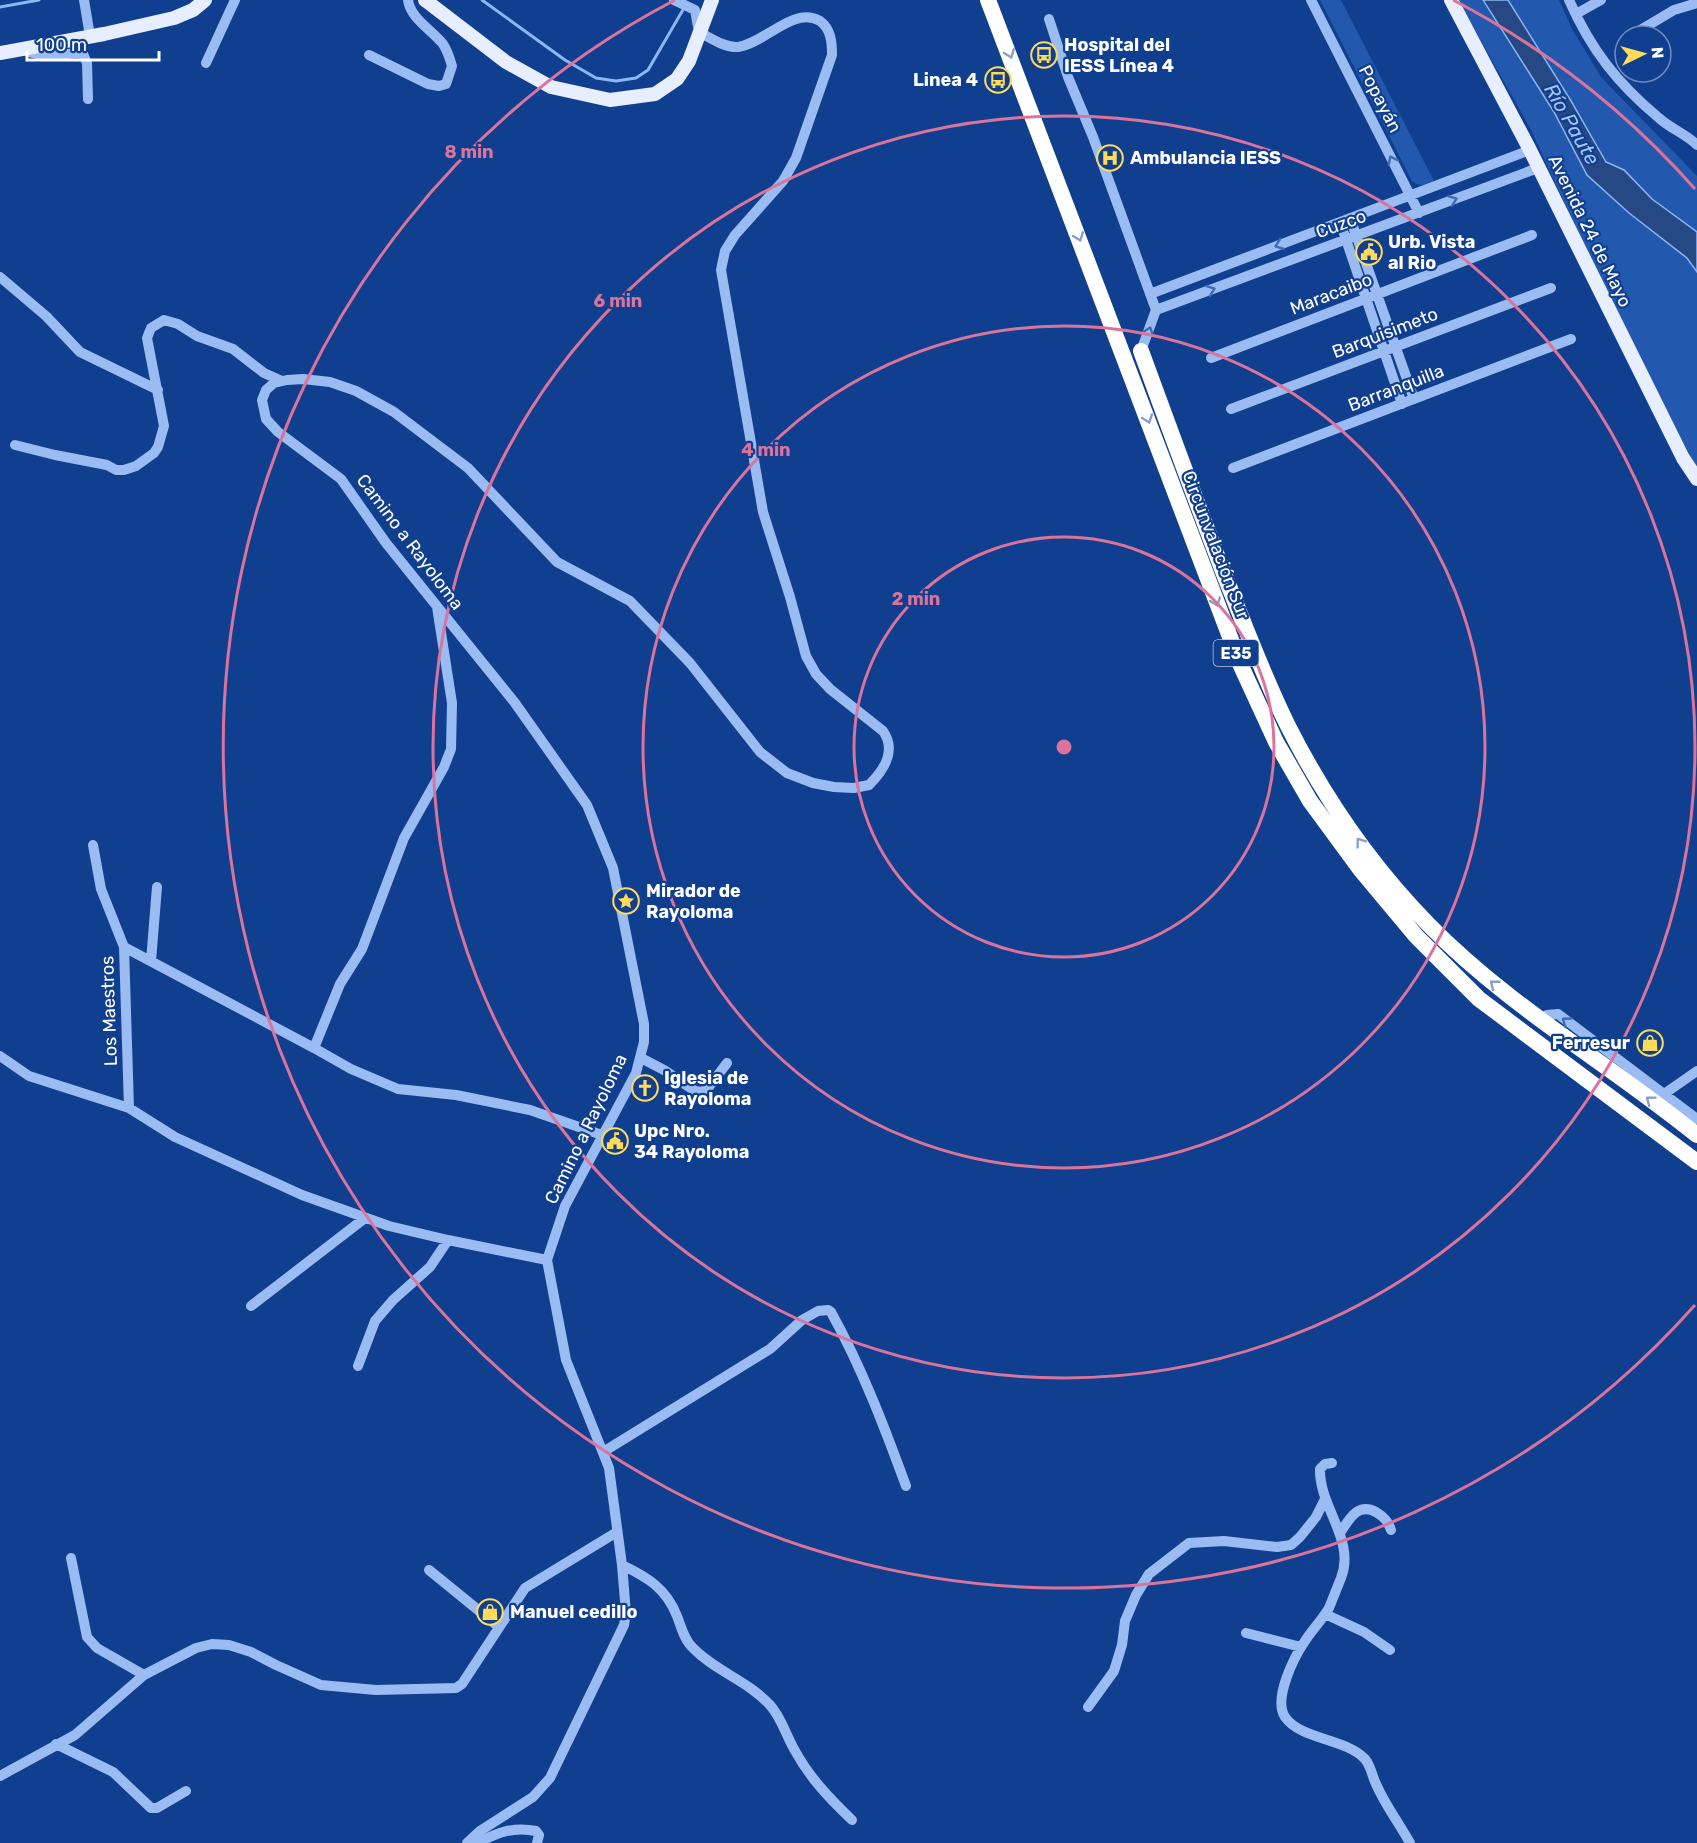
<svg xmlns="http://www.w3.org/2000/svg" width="1697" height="1843" font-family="Rubik,sans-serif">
<rect width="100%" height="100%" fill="#113f8f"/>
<path fill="#2258ae" d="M 1320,0 L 1341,0 L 1434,181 C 1425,185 1420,187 1412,181 Z
M 1458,0 L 1482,0 L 1554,112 L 1587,175 L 1629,213 L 1687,258 L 1697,272 L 1697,469 L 1610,301 L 1531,130 Z
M 1508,0 L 1559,0 L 1572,29 L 1601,77 L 1697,176 L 1697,232 L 1652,199 L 1624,170 L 1606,162 L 1573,104 Z"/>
<path fill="#264985" stroke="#8cb6f6" stroke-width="1.5" d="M 1483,0 L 1508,0 L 1571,101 L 1606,162 L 1624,170 L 1652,199 L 1697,232 L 1697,272 L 1687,258 L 1629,213 L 1587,175 L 1554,112 Z"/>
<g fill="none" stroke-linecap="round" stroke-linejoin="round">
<path stroke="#8cb6f6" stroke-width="3" d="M 482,0 L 565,60 L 596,78 L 616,81 L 636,78 L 648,70 L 684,8
M 0,7 L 39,0"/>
<path stroke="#9abcf2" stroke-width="10" d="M 84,0 L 90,36
M 1311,0 L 1419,213
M 1569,0 C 1591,50 1618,84 1659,118 C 1671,129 1686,134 1697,145
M 1576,14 L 1601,0
M 1049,19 L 1068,77 L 1093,137 L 1156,310 L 1141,351
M 1637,32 L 1674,10 L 1697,3
M 23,50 C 30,52 36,54 43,55 C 56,57 69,52 83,54 L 87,63 L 88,99
M 369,55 L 428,84 L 439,86 L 446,84 L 452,66 C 450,59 447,50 443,44 C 432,30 410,18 408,0
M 206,63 L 235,0
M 1350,218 L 1414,399
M 1340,222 L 1402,404
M 0,277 L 46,316 L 80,352 L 158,390
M 1150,294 L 1530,150
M 1156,310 L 1538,168
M 1211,358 L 1532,235
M 1231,409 L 1551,288
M 15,445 L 55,455 L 107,465 L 116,470 L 124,470 L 136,466 L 154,453 L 158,447 L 164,426 L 147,338 L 151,328 L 164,320 L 178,324 L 197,336 L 233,349 L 264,373 L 282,381
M 1233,468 L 1571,339
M 93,845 L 101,889 L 124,947 L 129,1108
M 124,947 L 314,1048 L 351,1069 L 398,1089 L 456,1095 L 530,1110 L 602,1135
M 151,961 L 157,887
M 1539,1019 L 1547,1015 L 1558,1014 L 1697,1119
M 314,1048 L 340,984 L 362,949 L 404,838 L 444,767 L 451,749 L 452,703 L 437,607
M 0,1056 L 29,1076 L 129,1108 L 175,1137 L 302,1195 L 389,1226 L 448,1240 L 547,1260
M 641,1058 L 664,1070 L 695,1091 L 702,1092 L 708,1088 L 727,1063
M 1664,1094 L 1697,1071
M 251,1306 L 365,1218
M 358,1366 L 375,1321 L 393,1300 L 430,1267 L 448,1240
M 603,1452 L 770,1349 L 802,1320 L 818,1311 L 828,1310 L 831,1312 C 862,1368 884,1426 906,1486
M 1332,1463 L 1325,1464 L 1320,1469 C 1319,1507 1356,1540 1341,1578 C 1337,1588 1333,1598 1329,1608 C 1322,1620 1312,1630 1305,1641 C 1294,1657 1273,1699 1285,1717 C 1301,1740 1345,1738 1365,1759 C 1371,1766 1372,1776 1376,1784 C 1385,1805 1399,1823 1410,1843
M 1340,1533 C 1349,1520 1357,1502 1376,1512 C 1384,1517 1388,1521 1391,1530
M 71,1558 L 87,1637 L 97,1648 L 144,1675
M 622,1565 C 647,1577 666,1588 677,1616 C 681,1626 684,1640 693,1648 C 715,1671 747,1680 770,1705 C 781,1717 786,1735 794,1749 C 809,1777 829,1798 852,1820
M 429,1570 L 499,1627
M 1325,1614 L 1364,1632 L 1390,1650
M 1246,1633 L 1301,1647
M 1088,1707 L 1114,1671 L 1122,1645 L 1125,1621 L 1136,1595 L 1149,1574 L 1189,1543 L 1224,1541 L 1277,1547 L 1291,1545 L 1300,1537 L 1316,1517 L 1325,1499
M 56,1744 L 113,1772 L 151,1808 L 157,1808 L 186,1791
M 0,1776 L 75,1735 L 144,1675 L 196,1648 L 212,1644 L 229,1645 L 251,1652 L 276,1665 L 321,1685 L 376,1690 L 456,1688 L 462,1684 L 525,1588 L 617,1532
M 467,1843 L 480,1831 L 533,1797 L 550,1778 L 624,1625 L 626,1613 L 622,1565 L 609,1468 L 566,1360 L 547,1260 L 565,1206 L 636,1073 L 644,1042 L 644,1024 L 613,868 L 587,805 L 515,703 L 386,543 L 341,479 L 278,432 L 266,419 L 262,400 L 266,390 L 274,383 L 287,380 L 303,379 L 330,382 L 356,391 L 394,412 L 468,468 L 557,562 L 630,601 L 690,663 L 760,752 L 787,773 L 813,783 L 834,787 L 854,788 L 869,785 C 884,770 897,751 883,731 L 830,689 L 816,674 L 806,656 L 790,597 L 763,512 L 721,270 L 725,251 L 735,235 L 783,181 L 796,158 L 832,55 C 832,42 831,29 820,21 C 794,5 764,44 738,47 C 725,48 711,38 699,32 L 695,10 L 674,0
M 477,1843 C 497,1833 513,1826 536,1831 L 539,1835 L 537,1843"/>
<path stroke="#e6eeff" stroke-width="14" d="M 425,0 L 506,62 L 551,87 L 610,100 L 655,94 L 677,79 L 689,61 L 712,0
M 1451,0 L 1530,150 L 1683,458 L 1697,479
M 0,53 L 104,34 L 174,18 L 193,10 L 205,0"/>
<path stroke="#fff" stroke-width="16" d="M 988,0 L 1241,666 L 1276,742 L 1310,801 L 1360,869 L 1416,936 L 1479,999 L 1697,1162
M 1141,351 C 1169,427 1197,504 1226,579 C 1246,628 1264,678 1288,726 C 1324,797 1372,867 1428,924 C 1508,1006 1608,1063 1697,1135"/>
</g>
<defs><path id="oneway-chevron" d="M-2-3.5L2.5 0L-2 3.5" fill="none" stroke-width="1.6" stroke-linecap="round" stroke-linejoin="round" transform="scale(1.5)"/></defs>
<g stroke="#889fc7">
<use href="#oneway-chevron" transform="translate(1010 54) rotate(69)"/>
<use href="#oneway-chevron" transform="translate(1079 237) rotate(69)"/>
<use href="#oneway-chevron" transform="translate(1148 419) rotate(70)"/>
<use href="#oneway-chevron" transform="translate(1216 602) rotate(69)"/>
<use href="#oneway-chevron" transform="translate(1360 842) rotate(-126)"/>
<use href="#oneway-chevron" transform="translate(1494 984) rotate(-141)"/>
<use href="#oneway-chevron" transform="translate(1650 1100) rotate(-143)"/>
</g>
<g stroke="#416bb2">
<use href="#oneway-chevron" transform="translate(1392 160) rotate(-117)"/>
<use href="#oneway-chevron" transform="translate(1453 200) rotate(-20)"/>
<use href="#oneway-chevron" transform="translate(1279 245) rotate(159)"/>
<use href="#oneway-chevron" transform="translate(1211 290) rotate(-20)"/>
<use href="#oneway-chevron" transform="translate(1149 331) rotate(-70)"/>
<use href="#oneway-chevron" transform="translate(1566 1021) rotate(-144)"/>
</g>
<g fill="none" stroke="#da749d" stroke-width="3">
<circle cx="1064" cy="747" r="210"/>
<circle cx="1064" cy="747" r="421"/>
<circle cx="1064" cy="747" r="631"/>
<path d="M1695 1305A842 842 0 1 1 675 0M1453 0A842 842 0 0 1 1695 189"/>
</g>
<defs>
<g id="bus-ring" transform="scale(1.35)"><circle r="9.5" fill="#113f8f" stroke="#ffdb5c" stroke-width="1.5"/><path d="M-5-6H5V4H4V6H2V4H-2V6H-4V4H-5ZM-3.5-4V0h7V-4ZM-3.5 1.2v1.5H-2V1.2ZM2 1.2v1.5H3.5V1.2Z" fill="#ffdb5c"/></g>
<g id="hospital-ring" transform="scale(1.35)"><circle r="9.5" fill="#113f8f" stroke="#ffdb5c" stroke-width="1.5"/><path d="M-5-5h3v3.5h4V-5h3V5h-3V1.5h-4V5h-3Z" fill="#ffdb5c"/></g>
<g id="civic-ring" transform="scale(1.35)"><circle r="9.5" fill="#113f8f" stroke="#ffdb5c" stroke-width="1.5"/><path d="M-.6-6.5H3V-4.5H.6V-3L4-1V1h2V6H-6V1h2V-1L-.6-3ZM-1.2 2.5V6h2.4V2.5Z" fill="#ffdb5c"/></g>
<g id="sight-ring" transform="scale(1.35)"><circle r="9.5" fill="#113f8f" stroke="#ffdb5c" stroke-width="1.5"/><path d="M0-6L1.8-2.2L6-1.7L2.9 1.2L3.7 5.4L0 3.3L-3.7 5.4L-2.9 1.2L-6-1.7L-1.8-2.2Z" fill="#ffdb5c"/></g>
<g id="shop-ring" transform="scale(1.35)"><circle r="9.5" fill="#113f8f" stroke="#ffdb5c" stroke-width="1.5"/><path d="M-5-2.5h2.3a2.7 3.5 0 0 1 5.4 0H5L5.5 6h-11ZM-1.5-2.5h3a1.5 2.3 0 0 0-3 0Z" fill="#ffdb5c"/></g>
<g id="church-ring" transform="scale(1.35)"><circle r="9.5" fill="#113f8f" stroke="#ffdb5c" stroke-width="1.5"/><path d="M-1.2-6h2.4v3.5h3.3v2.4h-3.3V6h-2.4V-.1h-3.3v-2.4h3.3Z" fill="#ffdb5c"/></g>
</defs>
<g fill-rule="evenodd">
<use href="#bus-ring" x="1044" y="55"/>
<use href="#bus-ring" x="998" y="80"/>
<use href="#hospital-ring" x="1110" y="158"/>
<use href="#civic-ring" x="1369" y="252"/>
<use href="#sight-ring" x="626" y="901"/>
<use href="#shop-ring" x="1650" y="1043"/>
<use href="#church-ring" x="645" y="1088"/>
<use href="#civic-ring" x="615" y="1141"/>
<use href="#shop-ring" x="490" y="1612"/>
</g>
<g text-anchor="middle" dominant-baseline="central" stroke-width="4.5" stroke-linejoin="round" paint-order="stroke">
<rect fill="#113f8f" stroke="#b8c5dd" stroke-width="1.5" x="1213.5" y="640" width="45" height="26" rx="4.5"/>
<g font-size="16" font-weight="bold" fill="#fff">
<text x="1236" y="653">E35</text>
</g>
<g font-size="18" font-weight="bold" fill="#fff" stroke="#113f8f" text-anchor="start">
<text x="1064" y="45">Hospital del<tspan x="1064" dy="21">IESS Línea 4</tspan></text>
<text x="978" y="80" text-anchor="end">Linea 4</text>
<text x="1130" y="158">Ambulancia IESS</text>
<text x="1388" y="242">Urb. Vista<tspan x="1388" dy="21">al Rio</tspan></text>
<text x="646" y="891">Mirador de<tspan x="646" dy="21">Rayoloma</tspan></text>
<text x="1630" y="1043" text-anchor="end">Ferresur</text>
<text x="664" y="1078">Iglesia de<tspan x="664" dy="21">Rayoloma</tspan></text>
<text x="634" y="1131">Upc Nro.<tspan x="634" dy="21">34 Rayoloma</tspan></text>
<text x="510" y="1612">Manuel cedillo</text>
</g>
<g font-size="18" fill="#fff" stroke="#113f8f">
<text transform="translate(1380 99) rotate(63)">Popayán</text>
<text transform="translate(1341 224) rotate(-20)">Cuzco</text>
<text transform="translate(1590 231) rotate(64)">Avenida 24 de Mayo</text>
<text transform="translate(1331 294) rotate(-21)">Maracaibo</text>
<text transform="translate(1385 333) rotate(-21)">Barquisimeto</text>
<text transform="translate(1396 388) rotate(-21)">Barranquilla</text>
<text transform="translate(410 542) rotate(53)">Camino a Rayoloma</text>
<text transform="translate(1216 545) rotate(69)">Circunvalación Sur</text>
<text transform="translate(109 1011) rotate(-92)">Los Maestros</text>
<text transform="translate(586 1129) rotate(-64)">Camino a Rayoloma</text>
</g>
<g font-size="20" font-style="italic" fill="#a6c6fa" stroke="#113f8f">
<text transform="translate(1572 124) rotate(60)">Río Paute</text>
</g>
</g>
<circle cx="1064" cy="747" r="9" fill="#da749d" stroke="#113f8f" stroke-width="3"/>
<g font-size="18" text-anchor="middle" font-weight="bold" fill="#da749d" stroke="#113f8f" stroke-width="4.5" stroke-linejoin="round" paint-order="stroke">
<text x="469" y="158">8 min</text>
<text x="618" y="307">6 min</text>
<text x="766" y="456">4 min</text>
<text x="916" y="605">2 min</text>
</g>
<g transform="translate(1643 54) rotate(85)"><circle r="28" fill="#113f8f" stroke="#708cbc" stroke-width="1.5"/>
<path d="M0-4.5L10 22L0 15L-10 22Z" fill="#ffdb5c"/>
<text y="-9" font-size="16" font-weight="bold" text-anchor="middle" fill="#ffffff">N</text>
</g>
<path d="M27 51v9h132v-9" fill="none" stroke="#ffffff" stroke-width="3"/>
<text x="36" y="51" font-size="18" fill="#ffffff" stroke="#113f8f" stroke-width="4.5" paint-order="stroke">100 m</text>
</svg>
